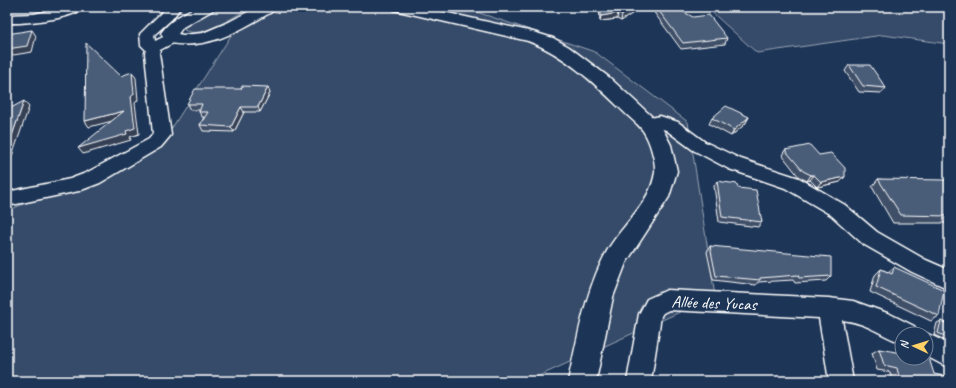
<svg xmlns="http://www.w3.org/2000/svg" width="956" height="388" font-family="Caveat,sans-serif">
<rect width="100%" height="100%" fill="#1d3557"/>
<filter id="ink" filterUnits="userSpaceOnUse"><feTurbulence type="fractalNoise" baseFrequency=".025" numOctaves="2"/><feDisplacementMap in="SourceGraphic" scale="8" xChannelSelector="R" yChannelSelector="G"/><feConvolveMatrix kernelMatrix="1 2 1 2 8 2 1 2 1" color-interpolation-filters="sRGB"/></filter>
<g filter="url(#ink)">
<path fill="#364b69" stroke="#9aa5b4" d="M 219,7 L 251,7 C 234,16 202,40 184,30 L 184,27 Z
M 261,7 L 462,7 L 595,52 L 688,122 L 715,296 L 528,381 L 7,381 L 7,211 L 161,145 L 239,23 Z
M 706,7 L 949,7 L 949,44 L 883,35 L 757,53 Z"/>
<g fill="none" stroke-linecap="round" stroke-linejoin="round">
<g stroke="#fff" stroke-width="3">
<path id="minor" d="M 64,7 L 84,7 C 75,19 22,24 7,23 L 7,15 L 34,14 Z
M 167,7 L 181,7 L 172,19 L 154,35 L 155,41 L 167,35 L 172,34 L 177,35 L 179,38 L 177,41 L 160,50 L 159,53 L 171,135 L 161,147 L 100,183 L 79,191 L 7,206 L 7,192 L 70,179 L 86,173 L 149,139 L 153,134 L 145,53 L 146,50 L 141,45 L 140,34 Z
M 660,116 L 678,122 L 705,142 L 741,159 L 799,178 L 845,205 L 877,232 L 926,260 L 949,270 L 949,289 L 912,272 L 863,244 L 831,215 L 785,188 L 729,169 L 693,150 L 666,130 L 659,128 L 648,130 L 642,128 L 640,124 L 642,120 Z
M 667,290 L 829,298 L 853,301 L 890,314 L 914,326 L 918,334 L 902,334 L 902,343 C 880,335 868,323 842,320 L 853,381 L 829,381 L 819,318 L 669,310 L 663,313 L 661,316 L 651,381 L 627,381 L 639,314 L 647,299 Z
M 926,333 L 949,344 L 949,368 L 926,356 L 926,334 L 923,334 Z"/>
</g>
<g stroke="#fff" stroke-width="3">
<path id="major" d="M 196,7 L 215,7 L 213,10 L 183,27 L 178,34 L 183,35 L 203,33 L 229,22 L 257,7 L 277,7 L 275,10 C 240,30 207,52 166,42 L 161,33 C 170,20 182,14 196,7 Z
M 392,7 L 421,7 L 533,32 L 553,38 L 569,47 L 610,78 L 660,124 L 671,145 L 677,171 L 669,197 L 626,263 L 613,297 L 596,381 L 568,381 C 578,337 585,291 607,251 C 622,225 651,203 655,172 C 656,162 650,142 645,134 C 641,126 631,119 624,112 C 596,85 566,55 528,41 L 394,10 Z"/>
</g>
<use href="#minor" fill="#1d3557" fill-rule="evenodd"/>
<use href="#major" fill="#1d3557" fill-rule="evenodd"/>
</g>
<path fill="#405068" stroke="#fff" d="M 599,7 L 642,7 L 621,21 L 617,19 L 600,21 Z
M 650,7 L 674,7 L 727,38 L 725,44 L 681,49 Z
M 849,65 L 886,88 L 882,93 L 859,92 L 845,71 Z
M 270,93 L 260,112 L 244,112 L 234,132 L 203,131 L 200,125 L 204,117 L 202,117 L 199,112 L 200,110 L 190,110 L 187,104 Z
M 749,117 L 745,124 L 731,136 L 709,124 L 712,118 Z
M 785,150 L 840,182 L 817,187 L 810,180 L 807,181 L 799,177 L 782,155 Z
M 878,179 L 949,186 L 949,223 L 893,223 L 872,187 Z
M 717,181 L 738,188 L 762,222 L 758,227 L 719,222 L 714,186 Z
M 710,246 L 831,276 L 826,281 L 795,283 L 793,280 L 758,282 L 756,285 L 713,280 L 707,252 Z
M 894,267 L 939,316 L 931,321 L 870,292 L 875,275 L 881,269 L 888,272 Z
M 941,321 L 949,325 L 949,342 L 934,335 L 937,323 Z
M 879,349 L 934,374 L 949,381 L 892,381 L 890,372 L 877,370 L 872,353 Z"/>
<path fill="#344155" stroke="#fff" d="M 635,7 L 642,7 L 621,21 L 622,15 Z
M 618,13 L 617,19 L 600,21 L 601,16 Z
M 32,30 L 36,36 L 32,52 L 7,56 L 7,49 Z
M 132,72 L 136,78 L 138,100 L 135,103 L 139,134 L 130,137 L 131,140 L 83,154 L 78,148 L 126,131 L 131,97 Z
M 268,87 L 270,93 L 260,112 L 258,107 Z
M 24,101 L 29,107 L 11,159 L 7,160 L 7,150 Z
M 241,107 L 244,112 L 234,132 L 231,127 Z
M 124,111 L 128,117 L 89,127 L 85,121 Z
M 749,117 L 745,124 L 731,136 L 734,130 Z
M 811,175 L 814,175 L 810,180 L 807,181 Z
M 845,177 L 840,182 L 817,187 L 821,182 Z"/>
<path fill="#4a5d79" stroke="#fff" d="M 601,7 L 635,7 L 622,15 L 618,13 L 601,16 Z
M 656,7 L 674,7 L 693,17 L 709,15 L 727,38 L 683,43 Z
M 32,30 L 27,46 L 7,49 L 7,34 Z
M 86,43 L 121,76 L 132,72 L 134,94 L 131,97 L 135,128 L 126,131 L 127,134 L 78,148 L 124,111 L 85,121 Z
M 849,65 L 870,65 L 886,88 L 863,86 Z
M 242,86 L 268,87 L 258,107 L 241,107 L 231,127 L 200,125 L 208,112 L 199,112 L 202,104 L 187,104 L 195,89 L 241,89 Z
M 24,101 L 7,150 L 7,110 Z
M 726,106 L 749,117 L 734,130 L 712,118 Z
M 810,145 L 819,155 L 831,153 L 845,168 L 845,177 L 821,182 L 814,175 L 811,175 L 803,171 L 785,150 Z
M 878,179 L 945,180 L 949,186 L 949,216 L 901,215 Z
M 717,181 L 737,184 L 738,188 L 756,190 L 762,222 L 722,217 Z
M 710,246 L 831,257 L 831,276 L 799,278 L 798,275 L 760,278 L 760,280 L 716,276 Z
M 894,267 L 944,290 L 939,316 L 876,287 L 881,269 L 892,274 Z
M 941,321 L 949,325 L 949,338 L 938,333 Z
M 879,349 L 902,353 L 902,358 L 926,358 L 926,357 L 929,358 L 934,374 L 949,377 L 949,381 L 900,381 L 897,368 L 884,365 Z
M 709,379 L 719,381 L 709,381 Z"/>
</g>
<g text-anchor="middle" dominant-baseline="central" stroke-width="3" stroke-linejoin="round" paint-order="stroke">
<g font-size="17" fill="#fff" stroke="#1d3557">
<text transform="translate(714 303) rotate(2)">Allée des Yucas</text>
</g>
</g>
<rect width="956" height="388" fill="none" stroke="#1d3557" stroke-width="24"/>
<rect x="12" y="12" width="932" height="364" fill="none" stroke="#fff" stroke-width="1.5" filter="url(#ink)"/>
<g transform="translate(914 346) rotate(274)"><circle r="19" fill="#1d3557" stroke="#77869a"/>
<path d="M0-3L7 15L0 10L-7 15Z" fill="#ffd166"/>
<text y="-6" font-size="11" font-weight="bold" text-anchor="middle" fill="#ffffff">N</text>
</g>
</svg>
